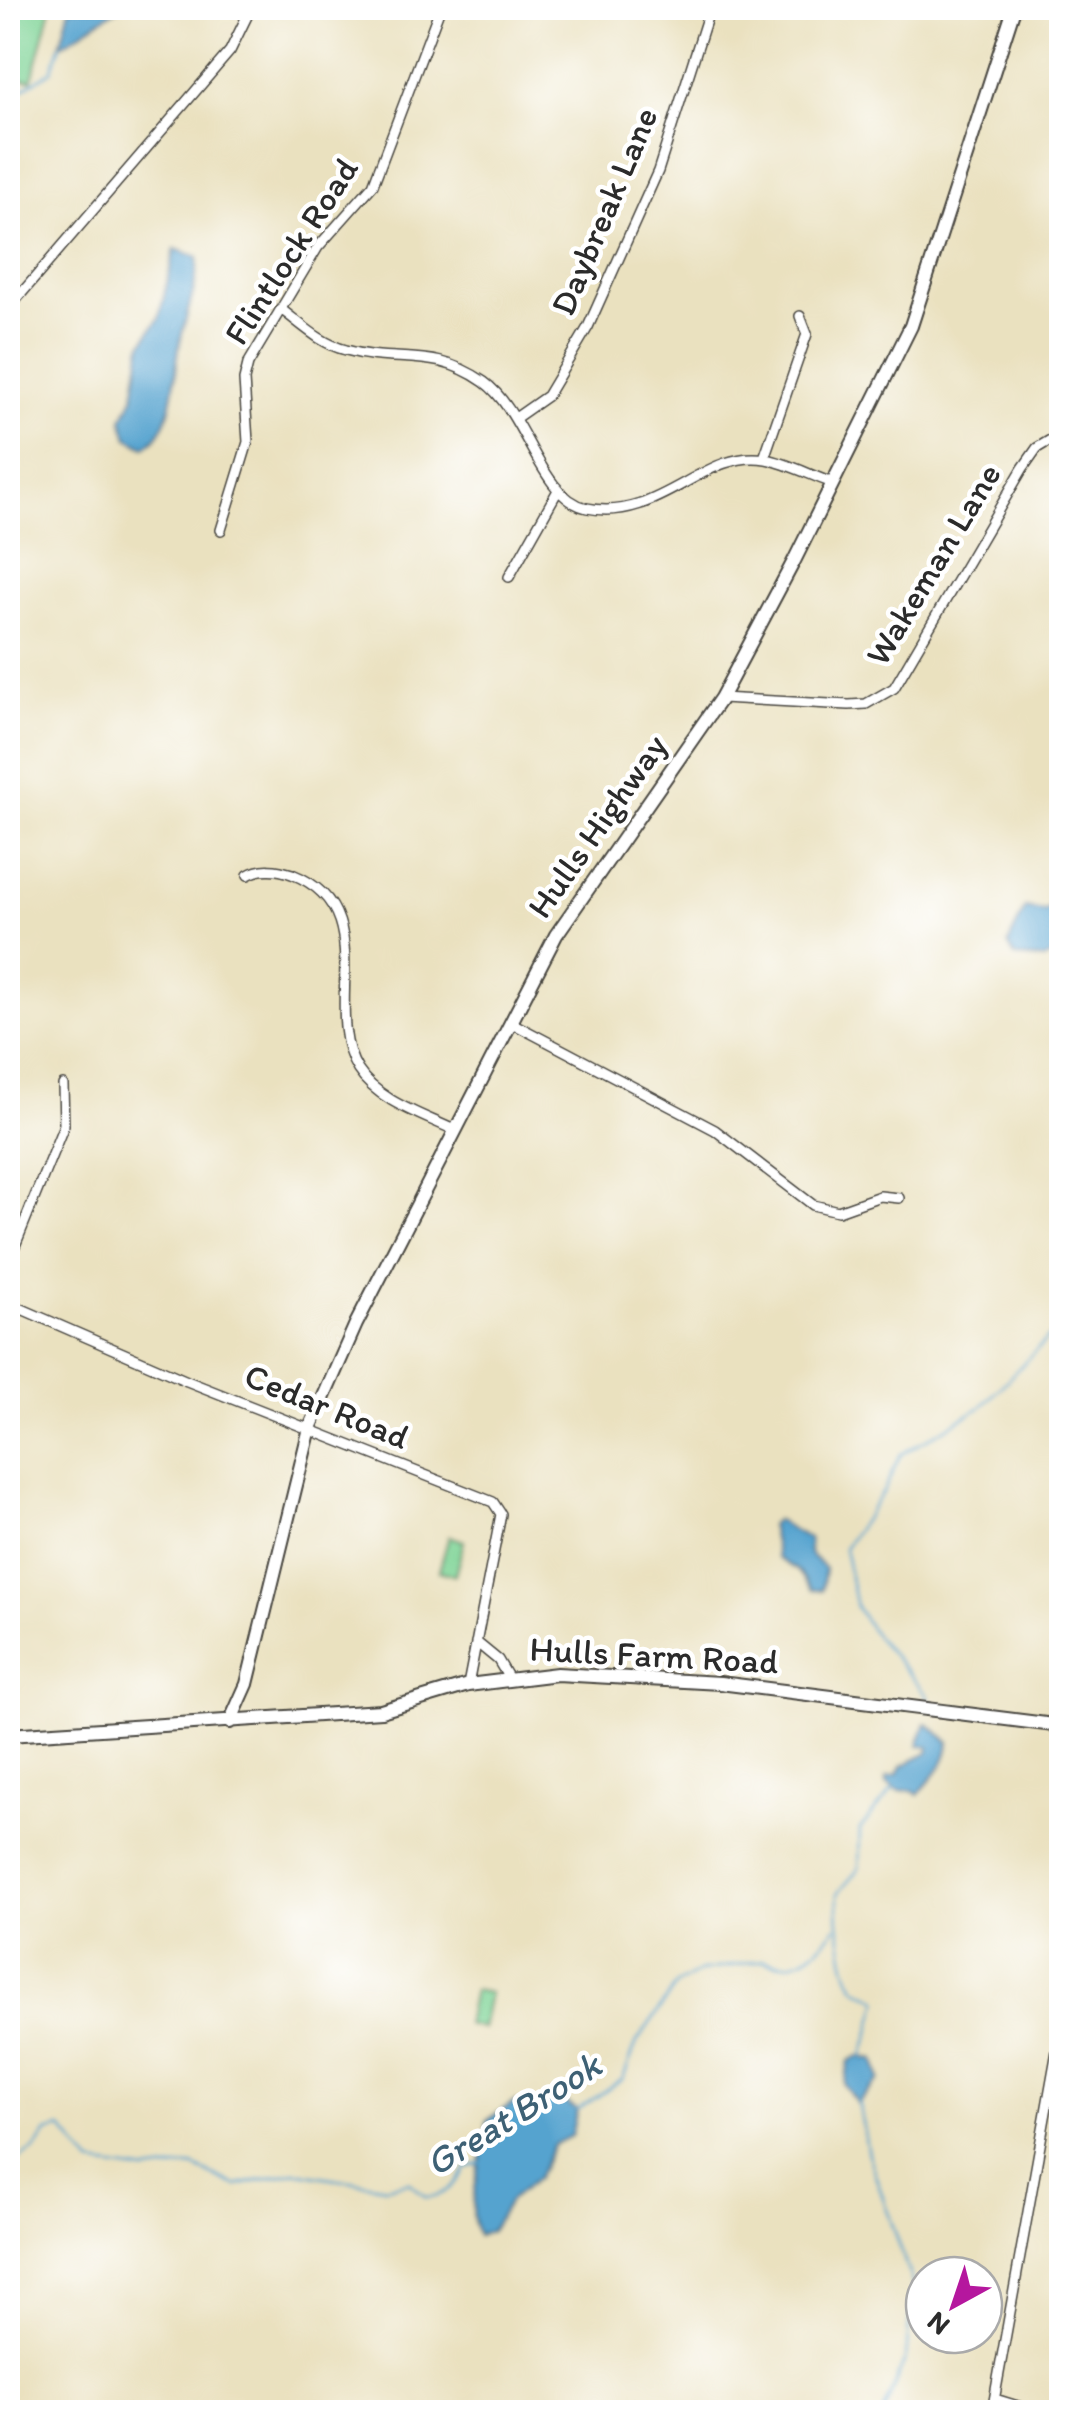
<svg xmlns="http://www.w3.org/2000/svg" width="1069" height="2420" font-family="Itim,sans-serif">
<rect width="100%" height="100%" fill="#fff"/>
<filter id="ink" filterUnits="userSpaceOnUse"><feTurbulence type="fractalNoise" baseFrequency=".01" numOctaves="2"/><feDisplacementMap in="SourceGraphic" scale="20" xChannelSelector="R" yChannelSelector="G"/><feConvolveMatrix kernelMatrix="1 2 1 2 8 2 1 2 1" color-interpolation-filters="sRGB"/></filter>
<filter id="wash" filterUnits="userSpaceOnUse"><feTurbulence type="fractalNoise" baseFrequency=".0048" numOctaves="4" result="noise"/><feDisplacementMap in="SourceGraphic" scale="40" xChannelSelector="R" yChannelSelector="G"/><feGaussianBlur stdDeviation="2.25" result="paint"/><feColorMatrix in="noise" values="0 0 0 0 0 0 0 0 0 0 0 0 0 0 0 0 0 1.4 0 .05"/><feComposite in="paint" operator="in"/></filter>
<g filter="url(#wash)">
<rect width="100%" height="100%" fill="#eae1bf"/>
<path fill="#7fd496" stroke="#558060" stroke-width="2.5" d="M 8,8 L 51,8 L 32,80 L 8,78 Z
M 449,1536 L 464,1541 L 455,1575 L 439,1571 Z
M 473,1990 L 489,1993 L 482,2028 L 466,2024 Z"/>
<path fill="#55a3cf" stroke="#40677d" stroke-width="2.5" d="M 70,8 L 119,8 L 60,46 Z
M 175,249 L 198,257 C 197,289 186,313 180,343 C 173,376 177,426 145,447 L 128,438 L 122,419 L 134,396 L 142,344 L 159,318 Z
M 1061,901 L 1058,953 L 1044,959 L 1015,957 L 1008,944 L 1025,908 L 1044,911 Z
M 776,1520 L 809,1539 L 809,1553 L 825,1569 L 822,1590 L 812,1590 L 798,1571 L 777,1558 L 770,1525 Z
M 926,1723 L 949,1741 C 948,1765 931,1778 918,1795 L 912,1790 L 899,1791 L 887,1783 L 887,1777 L 898,1775 L 902,1766 L 928,1753 L 929,1747 L 918,1745 Z
M 857,2057 L 875,2059 L 880,2080 L 857,2103 L 845,2085 L 849,2061 Z
M 558,2098 L 577,2110 L 571,2136 L 553,2145 L 537,2178 L 510,2200 L 491,2231 L 478,2236 C 464,2202 485,2158 487,2120 L 515,2102 L 539,2104 Z"/>
<g fill="none" stroke-linecap="round" stroke-linejoin="round">
<path stroke="#55a3cf" stroke-width="2.5" d="M 8,110 L 20,91 L 51,71 L 61,45
M 929,1706 L 927,1695 L 874,1634 L 856,1607 L 844,1548 L 884,1491 L 900,1455 L 980,1408 L 1062,1324
M 862,2059 L 879,2001 C 872,1993 865,1995 858,1989 C 842,1976 837,1913 838,1893 L 859,1869 L 860,1829 L 893,1789
M 858,2101 L 868,2154 L 913,2285 L 906,2357 L 883,2412
M 577,2110 L 623,2079 L 637,2042 L 677,1984 L 698,1972 L 763,1960 C 797,1971 816,1954 836,1927
M 8,2166 L 36,2148 L 47,2132 L 62,2128 L 91,2164 L 147,2172 L 193,2166 L 236,2186 L 295,2172 L 386,2187 L 409,2182 L 426,2197 C 445,2197 457,2185 466,2168 L 483,2162"/>
</g>
</g>
<g filter="url(#ink)">
<g fill="none" stroke-linecap="round" stroke-linejoin="round">
<g stroke="#484641" stroke-width="12">
<path id="street" d="M 8,309 L 230,51 L 251,8
M 282,310 C 301,324 321,344 346,350 C 398,365 432,346 484,382 C 526,412 540,498 587,508 C 660,523 704,448 766,459 C 787,463 810,475 830,482
M 517,417 L 547,396 L 588,327 L 658,171 L 710,8
M 764,458 L 807,334 L 800,316
M 221,530 L 248,442 L 244,380 L 248,364 L 318,247 L 373,185 L 440,8
M 509,577 L 557,492
M 721,698 L 849,705 L 866,704 L 894,688 L 1023,468 L 1037,448 L 1062,433
M 248,875 C 260,867 278,869 292,874 C 383,910 320,1010 358,1070 C 378,1101 423,1115 454,1130
M 510,1022 L 715,1130 L 813,1205 L 838,1211 L 880,1196 L 899,1198
M 8,1263 L 64,1125 L 63,1085
M 8,1303 L 187,1381 L 493,1502 L 501,1514 L 468,1685
M 476,1642 L 498,1660 L 508,1677
M 995,2399 L 1037,2412
M 992,2412 L 1062,2023"/>
</g>
<g stroke="#484641" stroke-width="16">
<path id="secondary" d="M 230,1722 L 247,1684 L 310,1428 L 356,1324 L 556,935 L 721,698 L 794,561 L 911,326 L 1014,8
M 8,1735 L 381,1711 L 468,1685 L 557,1674 L 720,1683 L 1062,1726"/>
</g>
<use href="#street" stroke="#fff" stroke-width="9"/>
<use href="#secondary" stroke="#fff" stroke-width="12"/>
</g>
</g>
<g text-anchor="middle" dominant-baseline="central" stroke-width="9" stroke-linejoin="round" paint-order="stroke">
<g font-size="35" fill="#2b2b2b" stroke="#fff">
<text transform="translate(604 211) rotate(-67)">Daybreak Lane</text>
<text transform="translate(291 251) rotate(-57)">Flintlock Road</text>
<text transform="translate(933 564) rotate(-59)">Wakeman Lane</text>
<text transform="translate(597 826) rotate(-55)">Hulls Highway</text>
<text transform="translate(327 1406) rotate(22)">Cedar Road</text>
<text transform="translate(654 1655) rotate(3)">Hulls Farm Road</text>
</g>
<g font-size="38" font-style="italic" fill="#3e6175" stroke="#fff">
<text transform="translate(513 2114) rotate(-32)">Great Brook</text>
</g>
</g>
<rect width="1069" height="2420" fill="none" stroke="#fff" stroke-width="40"/>
<g transform="translate(954 2305) rotate(220)"><circle r="48" fill="#ffffff" stroke="#aaaaaa" stroke-width="2.5"/>
<path d="M0-8L18 38L0 25L-18 38Z" fill="#b5179e"/>
<text y="-15" font-size="28" font-weight="bold" text-anchor="middle" fill="#2b2b2b">N</text>
</g>
</svg>
